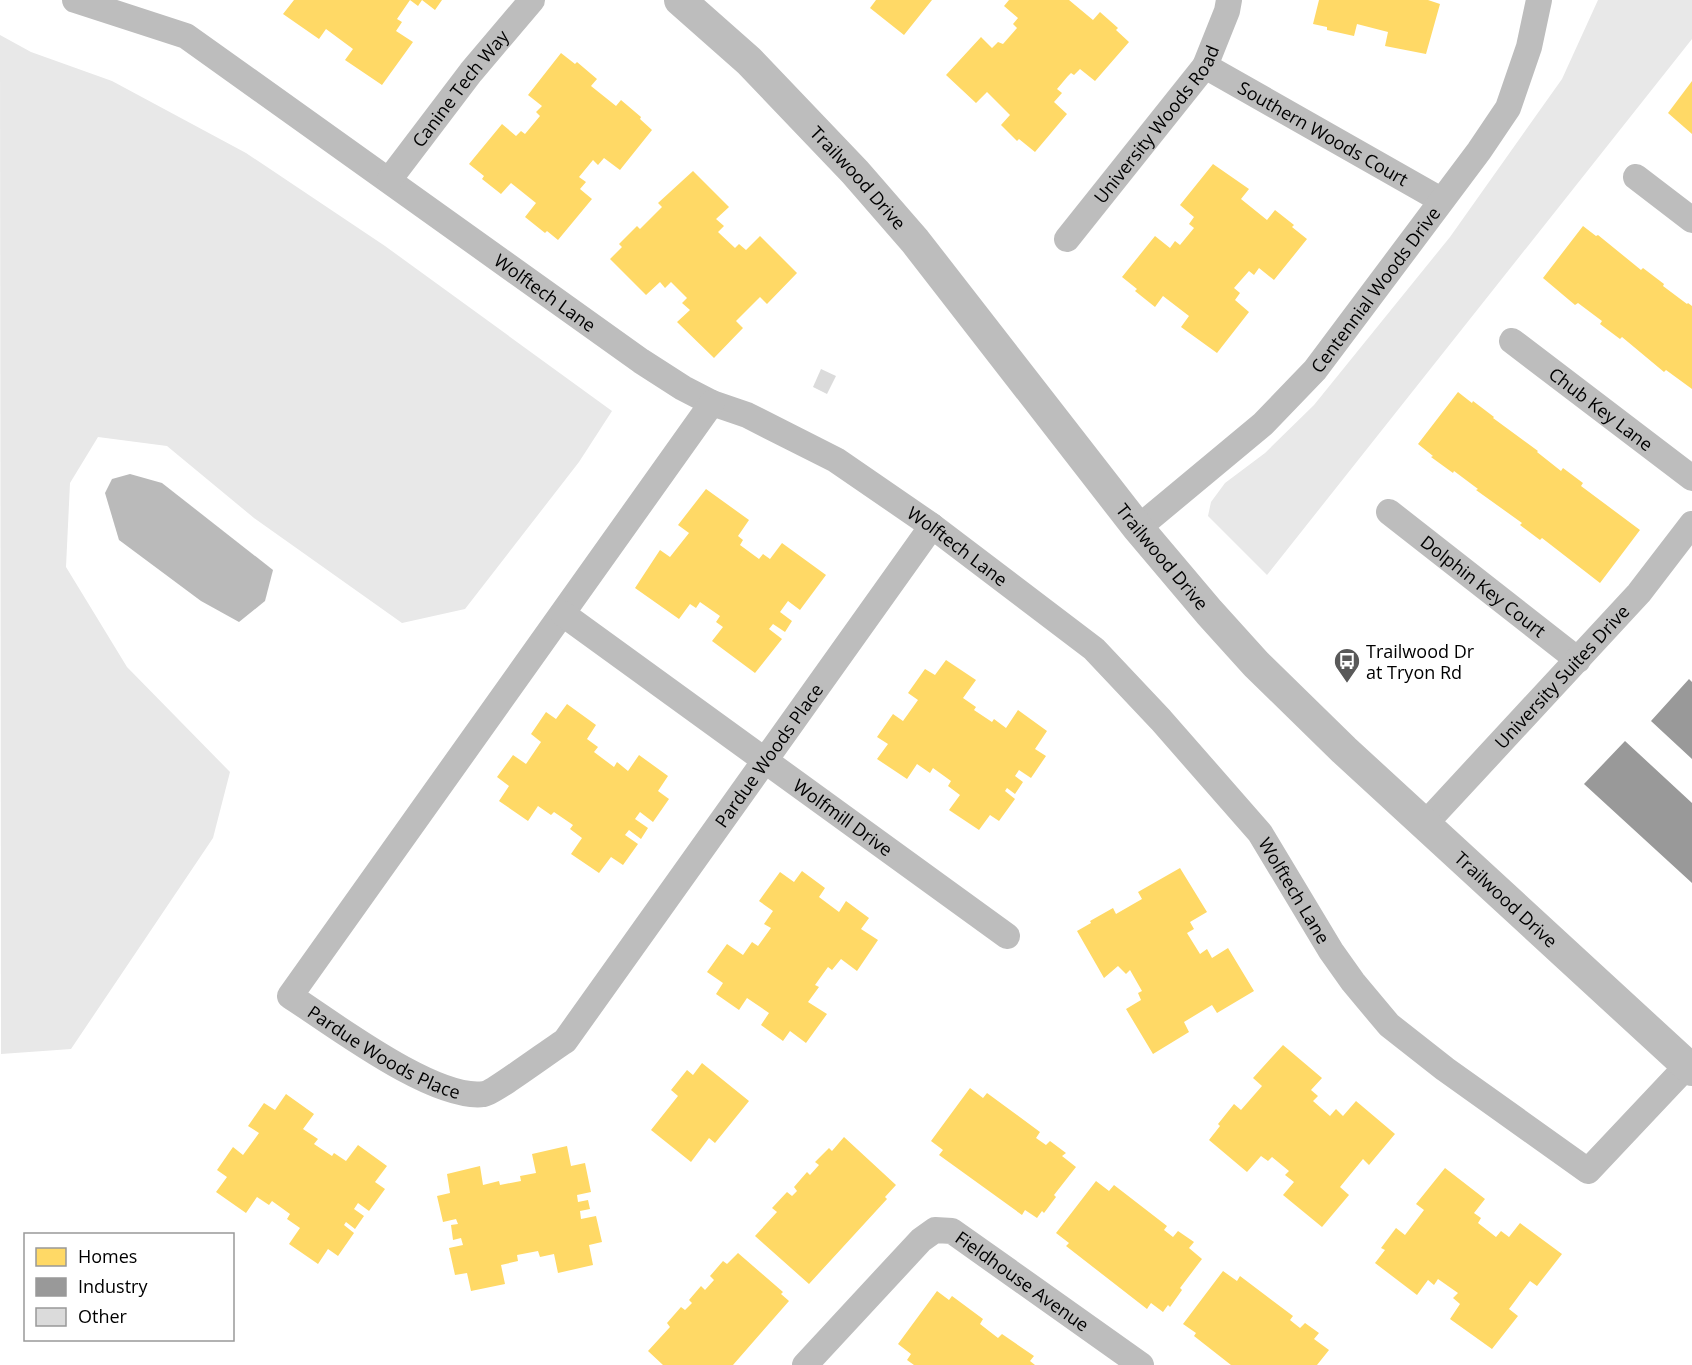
<svg xmlns="http://www.w3.org/2000/svg" width="1692" height="1365" font-family="'Open Sans',sans-serif">
<rect width="100%" height="100%" fill="#fff"/>
<path fill="#e8e8e8" d="M 1598,0 L 1692,0 L 1692,39 L 1267,575 L 1208,516 L 1211,502 L 1225,483 L 1265,453 L 1314,405 L 1450,237 L 1562,79 Z
M 0,35 L 31,52 L 112,81 L 246,153 L 385,246 L 612,411 L 579,462 L 465,609 L 402,623 L 254,518 L 167,446 L 98,437 L 70,483 L 66,567 L 127,667 L 230,772 L 213,838 L 71,1049 L 1,1054 Z"/>
<path fill="#bababa" d="M 130,474 L 162,483 L 273,570 L 265,601 L 239,622 L 201,601 L 119,540 L 105,493 L 112,479 Z"/>
<path fill="#ffd966" d="M 294,0 L 422,0 L 418,6 L 410,0 L 397,19 L 402,22 L 396,31 L 413,42 L 382,85 L 345,60 L 353,49 L 326,29 L 319,39 L 283,14 Z
M 422,0 L 442,0 L 435,10 Z
M 876,0 L 932,0 L 904,35 L 870,8 Z
M 1009,0 L 1069,0 L 1093,20 L 1100,12 L 1118,28 L 1116,30 L 1129,42 L 1095,81 L 1080,69 L 1074,75 L 1071,73 L 1068,76 L 1057,89 L 1062,93 L 1054,102 L 1067,114 L 1035,152 L 1019,139 L 1017,141 L 1001,125 L 1010,115 L 987,92 L 976,103 L 946,75 L 981,37 L 992,48 L 998,42 L 1003,44 L 1017,28 L 1013,24 L 1018,18 L 1004,6 Z
M 1319,0 L 1428,0 L 1440,4 L 1426,54 L 1385,46 L 1388,32 L 1357,24 L 1354,36 L 1327,30 L 1327,27 L 1313,24 Z
M 561,53 L 575,64 L 577,62 L 597,79 L 591,86 L 616,106 L 621,100 L 641,117 L 640,119 L 652,130 L 620,170 L 604,158 L 598,165 L 593,160 L 579,177 L 586,182 L 580,189 L 592,199 L 558,240 L 547,231 L 545,233 L 525,217 L 536,203 L 511,183 L 501,194 L 482,179 L 484,176 L 469,164 L 502,124 L 516,136 L 521,131 L 525,134 L 540,116 L 536,112 L 542,106 L 528,95 Z
M 1692,81 L 1692,134 L 1668,113 Z
M 1213,164 L 1249,189 L 1241,199 L 1267,220 L 1275,210 L 1294,225 L 1292,227 L 1307,239 L 1274,280 L 1259,268 L 1254,275 L 1249,271 L 1234,288 L 1240,293 L 1235,300 L 1249,312 L 1217,353 L 1181,327 L 1189,316 L 1163,296 L 1155,307 L 1135,291 L 1137,289 L 1122,277 L 1155,236 L 1170,248 L 1175,241 L 1180,245 L 1194,228 L 1189,224 L 1194,217 L 1180,205 Z
M 693,171 L 729,207 L 716,219 L 724,226 L 718,232 L 735,248 L 739,244 L 746,250 L 760,236 L 797,273 L 767,304 L 760,297 L 736,321 L 743,328 L 714,358 L 677,322 L 690,310 L 682,303 L 687,298 L 671,282 L 665,288 L 660,282 L 646,295 L 610,259 L 622,247 L 619,244 L 637,226 L 640,229 L 662,207 L 658,203 Z
M 1583,226 L 1596,236 L 1598,235 L 1641,270 L 1643,268 L 1664,284 L 1663,286 L 1687,304 L 1688,303 L 1692,306 L 1692,389 L 1666,370 L 1664,372 L 1622,337 L 1620,339 L 1600,324 L 1602,321 L 1578,303 L 1575,305 L 1543,278 Z
M 1458,392 L 1472,403 L 1473,401 L 1494,417 L 1493,418 L 1538,451 L 1537,452 L 1561,471 L 1563,468 L 1583,483 L 1581,486 L 1640,530 L 1600,583 L 1542,538 L 1540,540 L 1520,525 L 1522,523 L 1476,490 L 1478,489 L 1454,471 L 1453,473 L 1431,457 L 1433,456 L 1418,444 Z
M 706,489 L 749,520 L 738,536 L 743,540 L 740,545 L 759,559 L 763,554 L 770,559 L 782,543 L 826,575 L 800,610 L 788,601 L 780,612 L 792,621 L 785,632 L 773,624 L 769,629 L 782,639 L 755,673 L 712,641 L 723,627 L 716,622 L 720,616 L 700,602 L 696,608 L 690,604 L 679,619 L 635,588 L 660,550 L 670,557 L 689,533 L 678,525 Z
M 946,660 L 976,680 L 963,698 L 976,707 L 974,710 L 992,722 L 994,719 L 1006,728 L 1018,710 L 1047,731 L 1035,749 L 1046,756 L 1031,778 L 1019,770 L 1015,776 L 1023,782 L 1015,794 L 1007,788 L 1005,791 L 1015,799 L 999,821 L 990,815 L 979,830 L 949,810 L 960,795 L 948,786 L 951,781 L 933,768 L 930,773 L 917,764 L 907,779 L 877,759 L 888,744 L 877,737 L 893,714 L 903,721 L 918,700 L 908,693 L 925,669 L 935,675 Z
M 567,704 L 596,725 L 587,739 L 598,747 L 594,752 L 614,767 L 617,762 L 628,771 L 639,755 L 668,776 L 658,791 L 669,799 L 653,822 L 640,812 L 635,819 L 648,828 L 641,839 L 629,830 L 625,835 L 638,844 L 623,865 L 611,857 L 599,873 L 571,854 L 582,838 L 570,829 L 573,825 L 554,812 L 551,815 L 538,806 L 528,821 L 499,801 L 509,786 L 497,777 L 513,755 L 526,764 L 541,742 L 531,734 L 546,712 L 556,719 Z
M 1180,868 L 1207,912 L 1190,922 L 1194,929 L 1187,933 L 1200,954 L 1207,949 L 1212,958 L 1228,948 L 1254,991 L 1217,1013 L 1212,1005 L 1184,1022 L 1189,1032 L 1153,1054 L 1126,1009 L 1141,1000 L 1138,993 L 1142,991 L 1130,970 L 1126,974 L 1118,966 L 1104,978 L 1077,931 L 1091,923 L 1090,921 L 1113,908 L 1116,914 L 1142,899 L 1138,892 Z
M 802,871 L 825,888 L 819,897 L 839,912 L 846,901 L 869,918 L 861,929 L 878,940 L 857,971 L 841,959 L 832,970 L 828,967 L 815,985 L 819,987 L 808,1002 L 827,1014 L 806,1043 L 790,1031 L 783,1041 L 761,1025 L 769,1013 L 747,998 L 739,1010 L 716,994 L 723,983 L 707,972 L 727,944 L 743,955 L 752,942 L 758,946 L 771,928 L 764,924 L 773,911 L 759,901 L 780,872 L 794,882 Z
M 1283,1045 L 1322,1078 L 1311,1090 L 1318,1096 L 1313,1101 L 1330,1116 L 1336,1109 L 1343,1116 L 1356,1101 L 1395,1134 L 1369,1165 L 1363,1159 L 1340,1187 L 1349,1195 L 1322,1227 L 1283,1195 L 1294,1182 L 1285,1175 L 1289,1171 L 1272,1157 L 1268,1161 L 1261,1156 L 1247,1172 L 1209,1140 L 1220,1126 L 1218,1124 L 1234,1104 L 1241,1110 L 1262,1086 L 1253,1078 Z
M 702,1063 L 749,1101 L 715,1143 L 709,1138 L 691,1162 L 651,1130 L 678,1096 L 671,1090 L 687,1070 L 693,1075 Z
M 970,1088 L 983,1098 L 987,1093 L 1040,1132 L 1036,1138 L 1046,1145 L 1050,1141 L 1066,1153 L 1062,1156 L 1076,1167 L 1054,1195 L 1056,1197 L 1044,1213 L 1042,1211 L 1037,1218 L 1025,1210 L 1022,1215 L 939,1155 L 943,1150 L 931,1141 Z
M 286,1094 L 314,1114 L 303,1129 L 318,1139 L 314,1144 L 332,1156 L 334,1153 L 346,1161 L 358,1145 L 387,1166 L 375,1182 L 385,1189 L 369,1211 L 358,1203 L 354,1209 L 364,1216 L 355,1229 L 346,1222 L 344,1225 L 354,1233 L 338,1256 L 328,1249 L 318,1264 L 289,1244 L 300,1228 L 287,1219 L 290,1214 L 272,1201 L 269,1205 L 257,1197 L 246,1213 L 216,1192 L 227,1177 L 217,1170 L 233,1147 L 243,1155 L 259,1133 L 248,1126 L 264,1103 L 275,1110 Z
M 844,1137 L 896,1185 L 885,1197 L 887,1199 L 809,1284 L 755,1236 L 777,1212 L 772,1208 L 787,1192 L 792,1196 L 797,1191 L 794,1187 L 807,1172 L 810,1175 L 819,1165 L 815,1162 L 829,1148 L 832,1151 Z
M 567,1146 L 571,1166 L 585,1163 L 591,1192 L 577,1195 L 578,1202 L 588,1200 L 590,1209 L 580,1211 L 581,1219 L 596,1216 L 602,1242 L 589,1245 L 593,1265 L 558,1273 L 554,1254 L 540,1257 L 538,1251 L 517,1255 L 518,1261 L 501,1265 L 505,1284 L 471,1291 L 467,1273 L 455,1275 L 449,1248 L 463,1245 L 461,1238 L 453,1240 L 451,1225 L 458,1224 L 456,1219 L 443,1222 L 437,1196 L 450,1193 L 447,1174 L 480,1166 L 483,1185 L 499,1181 L 500,1185 L 521,1181 L 520,1176 L 536,1173 L 532,1154 Z
M 1445,1168 L 1485,1199 L 1474,1213 L 1481,1218 L 1478,1223 L 1496,1237 L 1501,1231 L 1509,1237 L 1520,1223 L 1562,1254 L 1537,1286 L 1530,1281 L 1509,1309 L 1518,1316 L 1492,1349 L 1450,1319 L 1460,1304 L 1453,1298 L 1458,1293 L 1438,1279 L 1434,1285 L 1428,1280 L 1417,1295 L 1375,1263 L 1385,1250 L 1381,1248 L 1396,1228 L 1405,1235 L 1424,1210 L 1416,1204 Z
M 1096,1181 L 1109,1191 L 1114,1185 L 1167,1226 L 1164,1230 L 1173,1237 L 1178,1231 L 1194,1242 L 1189,1248 L 1202,1259 L 1180,1288 L 1182,1290 L 1170,1307 L 1168,1305 L 1163,1312 L 1151,1303 L 1147,1309 L 1066,1246 L 1069,1243 L 1056,1233 Z
M 738,1253 L 783,1292 L 781,1294 L 789,1301 L 733,1365 L 663,1365 L 648,1351 L 670,1327 L 667,1323 L 681,1307 L 685,1310 L 692,1303 L 689,1300 L 701,1286 L 705,1290 L 714,1280 L 710,1276 L 723,1261 L 727,1264 Z
M 1223,1271 L 1237,1281 L 1240,1276 L 1293,1316 L 1290,1320 L 1300,1328 L 1305,1323 L 1319,1333 L 1314,1339 L 1329,1350 L 1317,1365 L 1231,1365 L 1194,1336 L 1196,1333 L 1183,1324 Z
M 937,1291 L 949,1300 L 952,1296 L 983,1319 L 980,1324 L 998,1338 L 1002,1334 L 1034,1356 L 1030,1361 L 1035,1365 L 914,1365 L 907,1360 L 911,1354 L 898,1344 Z"/>
<path fill="#999" d="M 1689,679 L 1692,682 L 1692,759 L 1651,721 Z
M 1625,741 L 1692,803 L 1692,883 L 1584,784 Z"/>
<path fill="#dbdbdb" d="M 821,369 L 836,376 L 827,394 L 813,387 Z"/>
<g fill="none" stroke-linecap="round" stroke-linejoin="round">
<g stroke="#bdbdbd" stroke-width="26">
<path id="s1" d="M 75,0 L 186,36 L 641,361 L 683,388 L 712,403 L 747,415 L 836,460 L 932,526 L 1094,649 L 1161,720 L 1260,833 L 1331,951 L 1353,982 L 1389,1025 L 1445,1069 L 1588,1171 L 1687,1066"/>
<path id="s2" d="M 1205,66 L 1441,200"/>
<path d="M 1636,177 L 1692,220"/>
<path id="s3" d="M 389,180 L 471,72 L 532,0"/>
<path id="s4" d="M 1067,239 L 1205,66 L 1227,11 L 1229,0"/>
<path id="s5" d="M 1512,341 L 1692,478"/>
<path id="s6" d="M 712,403 L 290,996 C 332,1023 434,1101 484,1094 C 493,1093 552,1049 565,1041 L 932,526"/>
<path id="s7" d="M 1389,512 L 1578,660"/>
<path id="s8" d="M 1138,528 L 1263,424 L 1315,370 L 1479,151 L 1508,108 L 1529,47 L 1539,0"/>
<path id="s9" d="M 563,614 L 1007,936"/>
<path id="s10" d="M 1425,824 L 1639,593 L 1692,524"/>
<path id="s11" d="M 805,1365 L 921,1240 L 935,1230 L 952,1231 L 1141,1365"/>
</g>
<path stroke="#bdbdbd" stroke-width="32" id="s12" d="M 680,0 L 749,61 L 855,172 L 915,241 L 1138,528 L 1209,612 L 1256,664 L 1344,750 L 1692,1070"/>
</g>
<defs>
<g id="bus-pin" transform="scale(1.35)"><path d="M0 17L-7.5 6A9.5 9.5 0 1 1 7.5 6Z" fill="#595959" stroke="#fff"/><path d="M-5-6H5V4H4V6H2V4H-2V6H-4V4H-5ZM-3.5-4V0h7V-4ZM-3.5 1.2v1.5H-2V1.2ZM2 1.2v1.5H3.5V1.2Z" fill="#fff"/></g>
</defs>
<g fill-rule="evenodd">
<use href="#bus-pin" x="1347" y="661"/>
</g>
<g text-anchor="middle" dominant-baseline="central" stroke-width="6" stroke-linejoin="round" paint-order="stroke">
<g font-size="18" fill="#000" stroke="#fff">
<text stroke="none"><textPath href="#s3" startOffset="116">Canine Tech Way</textPath></text>
<text stroke="none"><textPath href="#s4" startOffset="146">University Woods Road</textPath></text>
<text stroke="none"><textPath href="#s2" startOffset="136">Southern Woods Court</textPath></text>
<text stroke="none"><textPath href="#s12" startOffset="252">Trailwood Drive</textPath></text>
<text stroke="none"><textPath href="#s8" startOffset="338">Centennial Woods Drive</textPath></text>
<text stroke="none"><textPath href="#s1" startOffset="558">Wolftech Lane</textPath></text>
<text stroke="none"><textPath href="#s5" startOffset="112">Chub Key Lane</textPath></text>
<text stroke="none"><textPath href="#s1" startOffset="1044">Wolftech Lane</textPath></text>
<text stroke="none"><textPath href="#s12" startOffset="738">Trailwood Drive</textPath></text>
<text stroke="none"><textPath href="#s7" startOffset="120">Dolphin Key Court</textPath></text>
<text stroke="none"><textPath href="#s10" startOffset="201">University Suites Drive</textPath></text>
<text stroke="none"><textPath href="#s6" startOffset="1396">Pardue Woods Place</textPath></text>
<text stroke="none"><textPath href="#s9" startOffset="346">Wolfmill Drive</textPath></text>
<text stroke="none"><textPath href="#s1" startOffset="1530">Wolftech Lane</textPath></text>
<text stroke="none"><textPath href="#s12" startOffset="1224">Trailwood Drive</textPath></text>
<text stroke="none"><textPath href="#s6" startOffset="838">Pardue Woods Place</textPath></text>
<text stroke="none"><textPath href="#s11" startOffset="291">Fieldhouse Avenue</textPath></text>
</g>
<g font-size="18" fill="#000" stroke="#fff" text-anchor="start">
<text x="1366" y="651">Trailwood Dr<tspan x="1366" dy="21">at Tryon Rd</tspan></text>
</g>
</g>
<rect x="24" y="1233" width="210" height="108" fill="#ffffff" stroke="#999999" stroke-width="1.5"/>
<rect x="36" y="1248" width="30" height="18" fill="#ffd966" stroke="#999999" stroke-width="1.5"/>
<text x="78" y="1263" font-size="18" fill="#000000">Homes</text>
<rect x="36" y="1278" width="30" height="18" fill="#999999" stroke="#999999" stroke-width="1.5"/>
<text x="78" y="1293" font-size="18" fill="#000000">Industry</text>
<rect x="36" y="1308" width="30" height="18" fill="#dbdbdb" stroke="#999999" stroke-width="1.5"/>
<text x="78" y="1323" font-size="18" fill="#000000">Other</text>
</svg>
